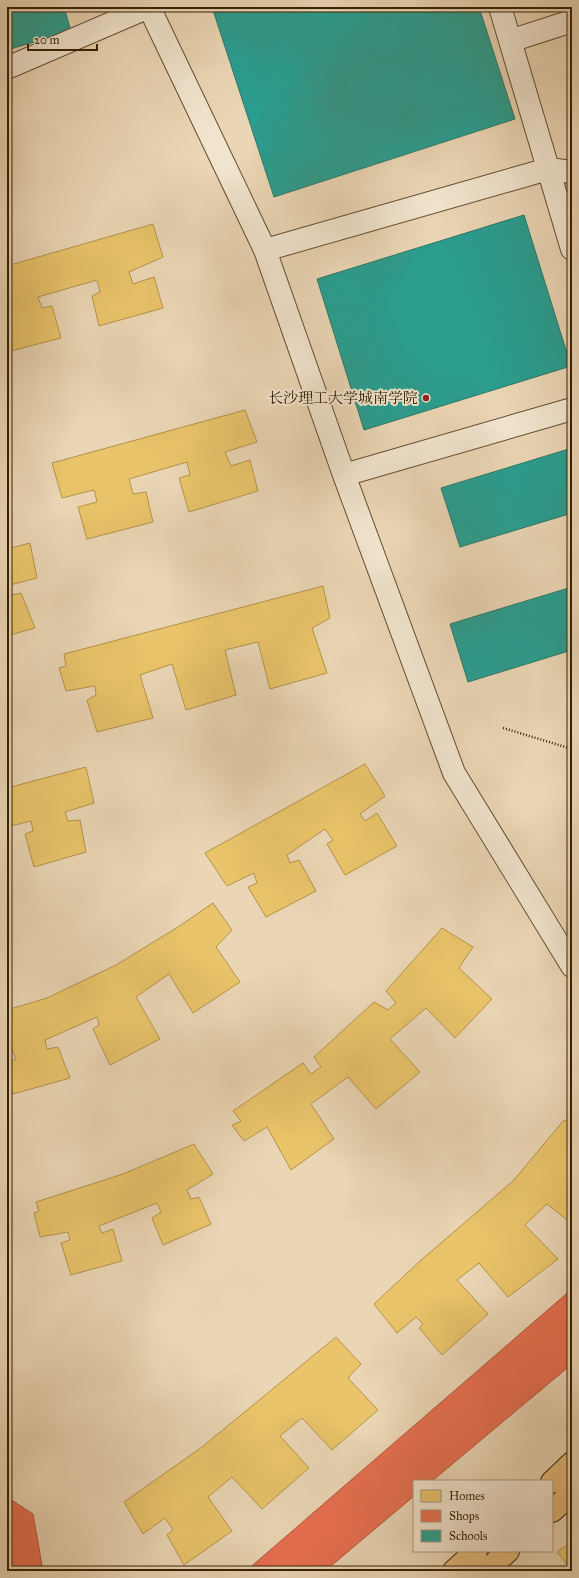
<svg xmlns="http://www.w3.org/2000/svg" width="579" height="1578" font-family="'IM FELL Great Primer','Noto Serif SC',serif">
<rect width="100%" height="100%" fill="#ead5b4"/>
<filter id="stains"><feTurbulence type="fractalNoise" baseFrequency=".005" numOctaves="4"/><feColorMatrix values="0 0 0 0 .2 0 0 0 0 .09 0 0 0 0 .02 0 0 0 .5 -.17"/></filter>
<radialGradient id="worn" r=".72"><stop offset=".6" stop-color="#630" stop-opacity="0"/><stop offset="1" stop-color="#630" stop-opacity=".3"/></radialGradient>
<path fill="#e9c46a" stroke="#b3934b" d="M 153,224 L 163,257 L 129,272 L 133,284 L 154,277 L 163,308 L 99,326 L 92,296 L 100,292 L 97,280 L 38,297 L 42,308 L 52,306 L 61,338 L 7,352 L 7,266 Z
M 245,410 L 257,442 L 225,452 L 231,466 L 250,460 L 258,491 L 189,512 L 179,478 L 190,475 L 187,462 L 129,479 L 133,494 L 146,492 L 153,522 L 87,539 L 78,507 L 97,502 L 94,490 L 62,498 L 52,463 Z
M 30,543 L 37,578 L 10,585 L 12,595 L 21,593 L 35,628 L 7,636 L 7,549 Z
M 323,586 L 330,618 L 312,628 L 327,673 L 270,689 L 258,642 L 225,650 L 236,695 L 186,710 L 172,664 L 140,675 L 153,718 L 97,732 L 87,700 L 96,695 L 95,686 L 66,691 L 59,668 L 66,666 L 64,654 Z
M 365,764 L 385,796 L 360,814 L 365,821 L 377,813 L 397,846 L 345,875 L 327,844 L 333,840 L 325,829 L 287,855 L 290,863 L 299,860 L 316,891 L 266,917 L 248,887 L 257,883 L 254,873 L 227,886 L 205,853 Z
M 86,767 L 94,803 L 65,812 L 68,821 L 80,820 L 86,852 L 34,867 L 25,834 L 33,831 L 31,821 L 7,827 L 7,788 Z
M 213,903 L 232,930 L 216,947 L 240,982 L 193,1013 L 169,974 L 136,997 L 160,1039 L 110,1065 L 93,1029 L 99,1025 L 97,1017 L 45,1040 L 47,1049 L 58,1047 L 70,1078 L 13,1094 L 7,1071 L 7,1062 L 16,1059 L 12,1049 L 7,1050 L 7,1010 L 47,998 L 116,965 L 178,927 Z
M 442,928 L 473,947 L 459,968 L 492,999 L 455,1038 L 426,1008 L 390,1039 L 420,1072 L 376,1109 L 348,1077 L 311,1104 L 334,1139 L 291,1170 L 267,1127 L 244,1141 L 232,1125 L 241,1121 L 233,1111 L 303,1063 L 311,1074 L 321,1067 L 314,1057 L 374,1002 L 388,1010 L 396,1003 L 386,991 Z
M 564,1120 L 572,1124 L 572,1224 L 547,1204 L 525,1225 L 558,1259 L 508,1297 L 479,1263 L 457,1280 L 488,1314 L 442,1355 L 419,1328 L 423,1324 L 416,1317 L 397,1333 L 374,1304 L 420,1261 L 513,1181 Z
M 194,1144 L 213,1174 L 187,1190 L 191,1199 L 199,1197 L 211,1224 L 163,1245 L 152,1218 L 161,1212 L 157,1203 L 99,1226 L 102,1233 L 113,1229 L 122,1261 L 71,1275 L 61,1243 L 70,1240 L 68,1232 L 40,1237 L 34,1213 L 39,1211 L 36,1202 L 123,1174 Z
M 336,1337 L 361,1364 L 348,1378 L 378,1410 L 332,1450 L 302,1418 L 280,1436 L 309,1468 L 262,1509 L 232,1477 L 208,1497 L 232,1531 L 184,1565 L 167,1535 L 173,1530 L 165,1518 L 143,1534 L 124,1502 L 202,1447 Z
M 572,1541 L 572,1571 L 557,1552 Z"/>
<path fill="#e76f51" stroke="#b2573a" d="M 572,1289 L 572,1364 L 432,1481 L 414,1481 L 414,1496 L 325,1571 L 246,1571 Z
M 7,1497 L 33,1514 L 43,1571 L 7,1571 Z"/>
<path fill="#2a9d8f" stroke="#2d7865" d="M 7,7 L 64,7 L 71,31 L 7,50 Z
M 212,7 L 479,7 L 515,119 L 274,197 Z
M 524,215 L 571,366 L 364,430 L 317,279 Z
M 572,448 L 572,522 L 569,514 L 460,547 L 441,488 Z
M 572,587 L 572,650 L 468,682 L 450,624 Z"/>
<g fill="none" stroke-linecap="round" stroke-linejoin="round">
<g stroke="#624d2f" stroke-width="24">
<path id="minor" d="M 149,7 L 265,250 L 344,475 L 454,773 L 572,966
M 500,7 L 572,249
M 510,41 L 572,21
M 7,68 L 149,7
M 265,250 L 548,169 L 572,172
M 344,475 L 572,409"/>
</g>
<g stroke="#352003" stroke-width="24">
<path id="major" d="M 552,1482 L 572,1463
M 552,1511 L 572,1493
M 454,1571 L 476,1551
M 486,1571 L 508,1551"/>
</g>
<path stroke="#352003" stroke-width="2.5" stroke-dasharray="1 2" stroke-linecap="butt" d="M 503,728 L 572,749"/>
<use href="#minor" stroke="#f1e4ce" stroke-width="22"/>
<use href="#major" stroke="#e5ba7a" stroke-width="22"/>
</g>
<circle fill="#8f2418" stroke="#f1e4ce" stroke-width="1.5" cx="426" cy="398" r="4"/>
<g text-anchor="middle" dominant-baseline="central" stroke-width="4" stroke-linejoin="round" paint-order="stroke">
<g font-size="15" fill="#352003" stroke="#f1e4ce" text-anchor="end">
<text x="418" y="398">长沙理工大学城南学院</text>
</g>
</g>
<rect width="579" height="1578" fill="none" stroke="#ead5b4" stroke-width="24"/>
<rect x="8" y="8" width="563" height="1562" fill="none" stroke="#352003" stroke-width="2"/>
<rect x="12" y="12" width="555" height="1554" fill="none" stroke="#352003"/>
<rect x="413" y="1480" width="140" height="72" fill="#f1e4ce" stroke="#a6967d"/>
<rect x="421" y="1490" width="20" height="12" fill="#e9c46a" stroke="#a6967d"/>
<text x="449" y="1500" font-size="12" fill="#352003">Homes</text>
<rect x="421" y="1510" width="20" height="12" fill="#e76f51" stroke="#a6967d"/>
<text x="449" y="1520" font-size="12" fill="#352003">Shops</text>
<rect x="421" y="1530" width="20" height="12" fill="#2a9d8f" stroke="#a6967d"/>
<text x="449" y="1540" font-size="12" fill="#352003">Schools</text>
<path d="M28 44v6h69v-6" fill="none" stroke="#352003" stroke-width="2"/>
<text x="34" y="44" font-size="12" fill="#352003" stroke="#f1e4ce" stroke-width="3" paint-order="stroke">20 m</text>
<rect width="100%" height="100%" filter="url(#stains)"/>
<rect width="100%" height="100%" fill="url(#worn)"/>
</svg>
